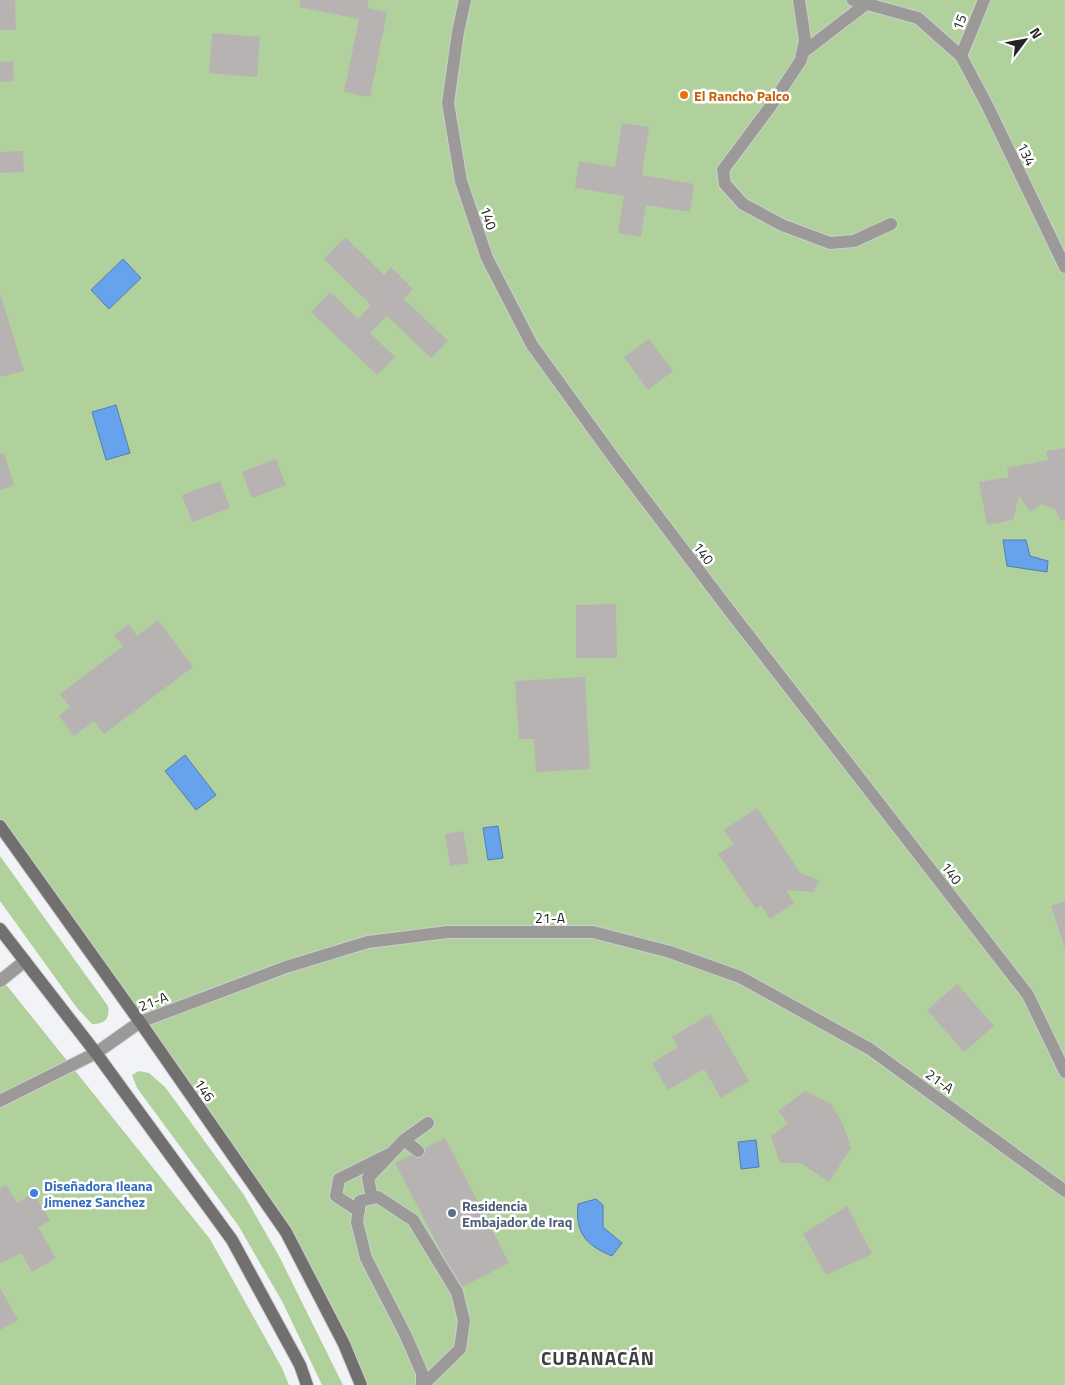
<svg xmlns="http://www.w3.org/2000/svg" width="1065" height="1385" font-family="'Titillium Web',sans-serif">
<rect width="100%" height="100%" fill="#f2f3f6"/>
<path fill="#b1d19c" d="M 0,0 L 1065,0 L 1065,1385 L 361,1385 L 286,1232 L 0,826 Z
M 0,856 L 108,1006 C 110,1019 105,1024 92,1024 L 77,1008 L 0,901 Z
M 0,977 L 210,1239 L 282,1368 L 289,1385 L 0,1385 Z
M 139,1071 L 149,1073 L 165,1087 L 244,1195 L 279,1256 L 343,1385 L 322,1385 L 283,1303 L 238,1225 L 137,1088 L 132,1075 Z"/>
<path fill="#67a2ec" stroke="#537cb0" d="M 123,259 L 141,278 L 109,309 L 91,290 Z
M 116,405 L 130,453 L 106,460 L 92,412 Z
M 1003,540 L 1026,540 L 1030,556 L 1048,561 L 1047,572 L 1007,566 Z
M 185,755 L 216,795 L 196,810 L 165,771 Z
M 498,826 L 503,858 L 488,860 L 483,828 Z
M 756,1140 L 759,1167 L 741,1169 L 738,1142 Z
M 596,1199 L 603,1205 L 603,1227 L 622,1243 L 612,1256 C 585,1245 575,1232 578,1204 Z"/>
<path fill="#b6b3b2" d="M 0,0 L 15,0 L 16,30 L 0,30 Z
M 301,0 L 369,0 L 367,8 L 387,12 L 370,97 L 344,92 L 359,19 L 299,7 Z
M 212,33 L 260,37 L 257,77 L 209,73 Z
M 13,61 L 14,81 L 0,82 L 0,62 Z
M 622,123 L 649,127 L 642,175 L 694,184 L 690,212 L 646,205 L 641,237 L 618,233 L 624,196 L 575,188 L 579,161 L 615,167 Z
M 23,151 L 24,172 L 0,173 L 0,152 Z
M 345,237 L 384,275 L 391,267 L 413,289 L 404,299 L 448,341 L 431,358 L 387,316 L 370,333 L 395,357 L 377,375 L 311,312 L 330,292 L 358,319 L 371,305 L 324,259 Z
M 0,293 L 24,371 L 0,377 Z
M 649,339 L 673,371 L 648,390 L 624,357 Z
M 1065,448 L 1065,519 L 1061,521 L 1055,509 L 1042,504 L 1030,512 L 1019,496 L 1013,520 L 987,525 L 979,482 L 1009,477 L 1007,468 L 1048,460 L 1046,451 Z
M 4,453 L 14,485 L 0,490 L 0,454 Z
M 276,459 L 286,485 L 252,498 L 242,472 Z
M 220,481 L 230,508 L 192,522 L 182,495 Z
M 616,604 L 617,658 L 576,658 L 576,605 Z
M 158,620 L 193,667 L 104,734 L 94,721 L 74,736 L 59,716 L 70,707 L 60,694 L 123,646 L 114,635 L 129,624 L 137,636 Z
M 585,677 L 590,769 L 536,772 L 534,739 L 519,739 L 515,681 Z
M 757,808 L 800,873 L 819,880 L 814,892 L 786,890 L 794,903 L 770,919 L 761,905 L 756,909 L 718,854 L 734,844 L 724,830 Z
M 463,831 L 469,863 L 450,866 L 445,834 Z
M 1065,901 L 1065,948 L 1051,906 Z
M 957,984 L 994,1026 L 964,1052 L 927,1010 Z
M 710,1014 L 749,1081 L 721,1098 L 704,1069 L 668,1090 L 652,1063 L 678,1047 L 672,1037 Z
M 805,1091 L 830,1103 L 842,1122 L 851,1148 L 829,1182 L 801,1163 L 780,1163 L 771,1136 L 788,1123 L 778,1111 Z
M 445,1138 L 509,1263 L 460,1288 L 395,1163 Z
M 6,1185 L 17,1203 L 34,1193 L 50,1221 L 38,1227 L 56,1258 L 32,1272 L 21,1253 L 0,1264 L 0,1188 Z
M 847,1206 L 872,1254 L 826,1275 L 803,1234 Z
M 0,1288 L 18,1320 L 0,1330 Z"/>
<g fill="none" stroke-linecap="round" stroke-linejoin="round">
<g stroke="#cdced0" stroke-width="14">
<path id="lane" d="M 799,0 L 805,40 L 801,60 L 770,107 L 723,170 L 725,184 L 743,204 L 782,225 L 830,243 L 854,241 L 891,224
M 802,53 L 866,4
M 0,981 L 25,961
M 404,1140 L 428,1123
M 372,1198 L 368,1178 L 404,1140 L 418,1151
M 359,1211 L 336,1196 L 339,1179 L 393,1152
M 422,1385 L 422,1373 L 406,1336 L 366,1258 L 357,1222 L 360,1201 L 378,1197 L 413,1220 L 457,1292 L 464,1321 L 460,1349 L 423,1385"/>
</g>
<g stroke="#cdced0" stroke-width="14">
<path id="street" d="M 465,0 L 458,32 L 448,103 L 461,181 L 487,258 L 532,345 L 616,461 L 729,610 L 1028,995 L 1065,1072
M 853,0 L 918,18 L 961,56 L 988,107 L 1065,267
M 961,56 L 984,0
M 0,1101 L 96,1053 L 140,1022 L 286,967 L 368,942 L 448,932 L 593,932 L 670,952 L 740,977 L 870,1049 L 1065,1191"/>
</g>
<g stroke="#cdced0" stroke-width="14">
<path id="secondary" d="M 0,826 L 140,1022 L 286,1232 L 344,1344 L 361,1385
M 0,929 L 96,1053 L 232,1240 L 300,1365 L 307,1385"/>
</g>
<use href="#lane" stroke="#9b9a99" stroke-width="12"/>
<use href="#street" stroke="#9b9a99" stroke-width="12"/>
<use href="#secondary" stroke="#72706f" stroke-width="12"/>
</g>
<circle fill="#e8710a" stroke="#fff" stroke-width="2" cx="684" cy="95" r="5"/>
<circle fill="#3f7fe0" stroke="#fff" stroke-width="2" cx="34" cy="1193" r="5"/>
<circle fill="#5c6f8a" stroke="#fff" stroke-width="2" cx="452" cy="1213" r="5"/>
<g text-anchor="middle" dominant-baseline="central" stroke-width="5" stroke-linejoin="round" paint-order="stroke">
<g font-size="14" fill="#242425" stroke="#fff">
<text transform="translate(959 22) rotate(-68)">15</text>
<text transform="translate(1027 154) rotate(64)">134</text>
<text transform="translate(489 218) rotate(71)">140</text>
<text transform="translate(704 553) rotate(53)">140</text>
<text transform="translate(952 873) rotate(52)">140</text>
<text x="550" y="917">21-A</text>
<text transform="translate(153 1001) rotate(-21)">21-A</text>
<text transform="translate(940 1081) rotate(36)">21-A</text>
<text transform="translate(205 1090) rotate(55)">146</text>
</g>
<g font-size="14" font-weight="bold" fill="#c56008" stroke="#fff" text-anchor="start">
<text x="694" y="95">El Rancho Palco</text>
</g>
<g font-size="14" font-weight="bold" fill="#366cbe" stroke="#fff" text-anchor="start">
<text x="44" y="1185">Diseñadora Ileana<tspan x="44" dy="16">Jimenez Sanchez</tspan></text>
</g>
<g font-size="14" font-weight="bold" fill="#4e5e75" stroke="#fff" text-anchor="start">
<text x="462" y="1205">Residencia<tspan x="462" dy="16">Embajador de Iraq</tspan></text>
</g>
<g font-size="19" font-weight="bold" letter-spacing="1" fill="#3e3f41" stroke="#fff">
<text x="598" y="1357">CUBANACÁN</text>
</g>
</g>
<g transform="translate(1025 40) rotate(58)" stroke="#ffffff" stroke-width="4" paint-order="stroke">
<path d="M0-4L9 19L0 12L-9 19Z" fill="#242425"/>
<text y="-8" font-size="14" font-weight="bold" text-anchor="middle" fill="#242425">N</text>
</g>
</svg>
